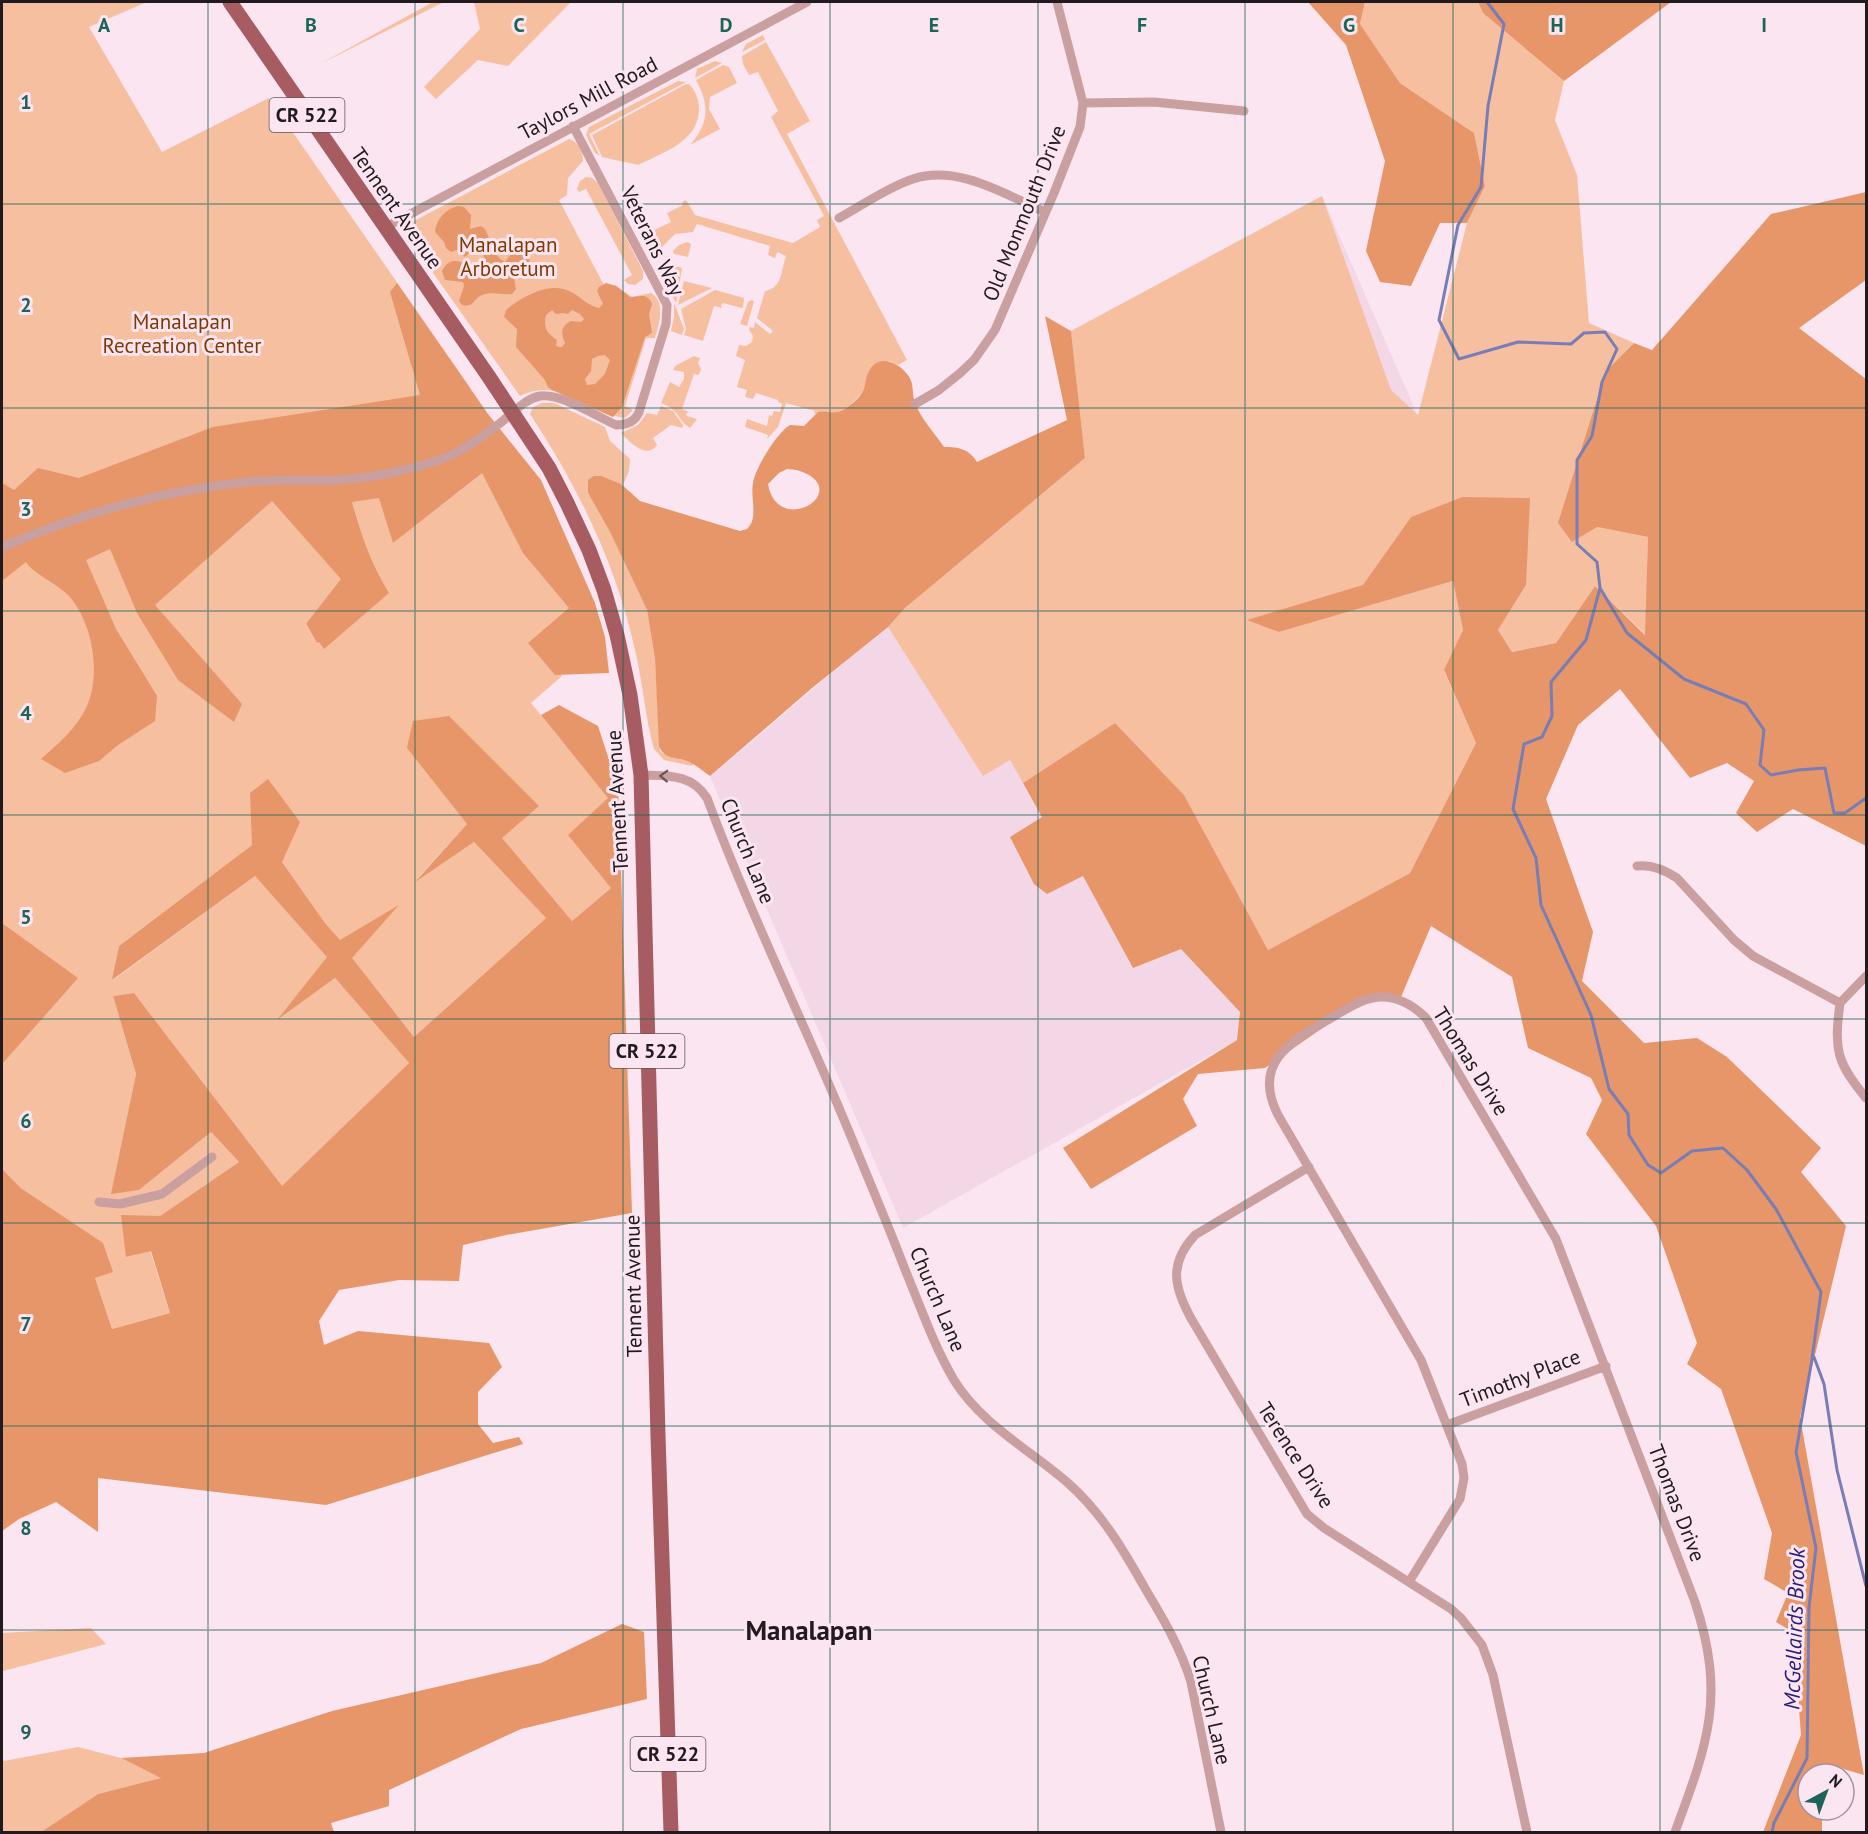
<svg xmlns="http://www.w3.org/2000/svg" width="1868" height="1834" font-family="'PT Sans',sans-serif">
<rect width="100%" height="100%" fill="#fbe5f1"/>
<path fill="#f4d7e7" d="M 1322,196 L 1418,416 L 1237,1040 L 903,1228 L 710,776 L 760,735 L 905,608 L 1085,458 L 1071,331 Z"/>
<path fill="#f6bfa0" d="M 2,2 L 147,2 L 89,27 L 162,152 L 269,98 L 471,389 L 280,486 L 360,573 L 306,625 L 317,643 L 380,593 L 345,489 L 482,473 L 574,606 L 550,662 L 562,676 L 531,703 L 609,798 L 611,888 L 572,921 L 501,838 L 539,806 L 408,748 L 467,824 L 417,879 L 474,842 L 546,918 L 414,1037 L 351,958 L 397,907 L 340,941 L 325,923 L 282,862 L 252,845 L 119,946 L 113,980 L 255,876 L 328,957 L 279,1018 L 335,978 L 409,1063 L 282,1187 L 134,993 L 113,996 L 136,1074 L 112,1193 L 139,1190 L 211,1132 L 239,1162 L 160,1216 L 127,1257 L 150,1250 L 170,1313 L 112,1329 L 95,1278 L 22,1189 L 2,1169 L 2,1062 L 4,1062 L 77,978 L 2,923 Z
M 433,2 L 444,2 L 320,64 Z
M 474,2 L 571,2 L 508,66 L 478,60 L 436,99 L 424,87 L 480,29 Z
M 1365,2 L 1478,2 L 1483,13 L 1564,81 L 1555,120 L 1577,175 L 1589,323 L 1634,343 L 1606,371 L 1597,527 L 1648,537 L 1646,635 L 1595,586 L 1556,643 L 1512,652 L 1498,630 L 1526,585 L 1462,497 L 1411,517 L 1363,586 L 1248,620 L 1279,632 L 1453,581 L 1463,630 L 1444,671 L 1476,743 L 1410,873 L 1268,950 L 1184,795 L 1115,723 L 1023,783 L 1010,760 L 983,776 L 888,627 L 905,608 L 1085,458 L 1071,331 L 1322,196 L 1391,390 L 1418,415 L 1467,223 L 1485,186 L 1474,133 L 1400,83 L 1360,24 Z
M 763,35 L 765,40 L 742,52 L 746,44 Z
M 766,42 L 810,121 L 787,134 L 907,360 L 898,365 L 890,361 L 870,369 L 863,392 L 849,406 L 837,413 L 823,412 L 814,414 L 815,411 L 786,403 L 778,427 L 767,439 L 768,435 L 745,427 L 747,419 L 767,426 L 769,415 L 772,416 L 774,411 L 780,412 L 782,404 L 778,402 L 778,400 L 756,393 L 753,399 L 745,397 L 747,390 L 737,387 L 745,360 L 736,356 L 739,345 L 746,346 L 752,342 L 753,336 L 749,330 L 750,327 L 754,328 L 755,322 L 770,334 L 773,331 L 757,318 L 765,291 C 783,288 781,269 786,256 L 777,252 L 775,258 L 768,255 L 770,246 L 697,224 L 693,232 L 675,234 L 659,250 L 649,248 L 644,235 L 671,222 L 667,213 L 683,205 L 682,202 L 686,200 L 695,215 L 793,243 L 820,227 L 817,220 L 824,216 L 771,117 L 778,111 L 758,72 L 749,75 L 743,64 L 742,56 Z
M 715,61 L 722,63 L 695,78 L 697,69 Z
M 723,65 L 729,67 L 737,83 L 710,97 L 709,109 L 720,129 L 690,145 C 709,123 710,106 696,80 Z
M 678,81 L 686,82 L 589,134 L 600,156 L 595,153 L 586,135 L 589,127 Z
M 686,84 L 689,84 C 696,91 699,100 699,110 C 698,142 662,153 638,165 L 602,157 L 592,135 Z
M 569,139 C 578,141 583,152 583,161 L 568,178 L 567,195 L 559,200 L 606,289 L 615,285 L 632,297 L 651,293 C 666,302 659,324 655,338 L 646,338 L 625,406 L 633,410 L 625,418 C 585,413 563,376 520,396 L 419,253 C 413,245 415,234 410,227 L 414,221 Z
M 586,177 L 592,178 L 598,183 L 643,271 L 643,279 L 635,285 L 628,284 L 624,280 L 632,275 L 586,189 L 579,192 L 577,189 L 580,181 Z
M 687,242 L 691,244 L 688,257 L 674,254 L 673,251 L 679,245 Z
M 667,264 L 682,268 L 676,303 L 658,269 Z
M 684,281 L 712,288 L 678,305 Z
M 715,290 L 744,298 L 743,307 L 742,308 L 723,303 L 721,305 L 722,308 L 714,306 L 703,341 L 684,335 L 686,329 L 681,309 Z
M 751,300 L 754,301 L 747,326 L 740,324 L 748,302 Z
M 674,303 L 684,329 L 682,335 L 671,331 L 674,317 Z
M 694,356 L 700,358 L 698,363 L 701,369 L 699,375 L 694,374 L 682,409 L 689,412 L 686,414 L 687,416 L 697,419 L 690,428 C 677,420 681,411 661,403 L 670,382 L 679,387 L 684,379 L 684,372 L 673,370 L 675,366 Z
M 542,403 L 554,403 L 605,427 L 610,441 L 630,459 L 629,471 L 623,485 L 610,480 L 588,493 L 610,532 L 647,610 L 655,659 L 660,751 C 668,759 683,758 693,764 L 692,766 L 664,760 L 654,749 C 645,717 643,683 635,650 C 616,564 578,487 530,414 L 533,407 Z
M 661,406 L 673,411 L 683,425 L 682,428 L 671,425 L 653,438 L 657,445 C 646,460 630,442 621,433 L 638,425 L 647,413 L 657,415 Z
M 91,1628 L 106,1644 L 3,1671 L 2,1678 L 2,1633 Z
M 78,1747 L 121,1758 L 162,1778 L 98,1794 L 41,1832 L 2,1832 L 2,1759 L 4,1761 Z"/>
<path fill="#e69668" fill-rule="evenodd" d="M 1308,2 L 1365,2 L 1360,24 L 1400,83 L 1474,133 L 1485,186 L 1467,223 L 1440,223 L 1411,286 L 1380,282 L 1366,251 L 1385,161 L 1346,45 Z
M 1478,2 L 1671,2 L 1564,81 L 1483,13 Z
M 1866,192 L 1866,280 L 1799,328 L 1866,379 L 1866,846 L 1793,809 L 1757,832 L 1736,813 L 1754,781 L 1727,763 L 1690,778 L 1620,689 L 1578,725 L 1546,799 L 1593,932 L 1582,981 L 1644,1043 L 1697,1038 L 1727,1057 L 1821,1148 L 1801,1172 L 1846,1226 L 1800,1417 L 1864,1775 L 1833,1766 L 1828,1774 L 1808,1774 L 1808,1810 L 1822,1810 L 1822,1832 L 1763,1832 L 1801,1735 L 1793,1632 L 1776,1622 L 1788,1593 L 1764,1579 L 1772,1533 L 1721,1389 L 1687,1364 L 1697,1343 L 1656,1226 L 1586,1134 L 1602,1100 L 1591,1078 L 1528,1048 L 1512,977 L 1431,926 L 1401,997 L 1360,1002 L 1265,1068 L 1198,1074 L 1183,1099 L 1197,1126 L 1091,1189 L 1063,1148 L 1237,1040 L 1240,1012 L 1181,949 L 1133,968 L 1083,876 L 1047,894 L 1034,884 L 1010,837 L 1042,817 L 1023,783 L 1115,723 L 1184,795 L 1268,950 L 1410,873 L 1476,743 L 1444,670 L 1463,630 L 1453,581 L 1279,632 L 1247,620 L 1363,585 L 1411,517 L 1462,497 L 1530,498 L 1526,585 L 1498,630 L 1512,652 L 1556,643 L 1595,586 L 1645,635 L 1648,537 L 1597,527 L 1572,542 L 1558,523 L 1606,371 L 1634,343 L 1652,350 L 1771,214 Z
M 458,206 L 464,207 L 471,215 L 470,229 L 481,226 L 485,229 C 492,242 491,254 505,262 L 510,255 L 517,252 L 528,256 L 532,268 L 528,274 L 514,278 L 516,289 L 512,294 C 502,295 492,291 482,295 C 473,299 474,308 462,305 L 459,301 L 464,286 L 463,282 L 445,280 L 442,271 C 452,251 466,267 478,267 L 484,259 L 483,252 L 477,249 L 471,251 L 465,257 L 457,250 L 451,252 L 446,248 L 444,242 L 435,232 C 436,219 446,209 458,206 Z
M 397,283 L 488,414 L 541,480 L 595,603 L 605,637 L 609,673 L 555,675 L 528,643 L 569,608 L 523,553 L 482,473 L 393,543 L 379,498 L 352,502 C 361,535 371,564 389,593 L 324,649 L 319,642 L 317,643 L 306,624 L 341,579 L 272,501 L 155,605 L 242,704 L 234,722 L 178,680 L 137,613 L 110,549 L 86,560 L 116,629 L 157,696 L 155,721 L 118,745 L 99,761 L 65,773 L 41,759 C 58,744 77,728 87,706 C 101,674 93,623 69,596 C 59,585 31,572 26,562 L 2,581 L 2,483 L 14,490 L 38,468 L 79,478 L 213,427 L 420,395 L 390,292 Z
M 606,283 L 616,286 L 630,297 C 640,297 647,292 652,304 L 649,314 L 652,333 L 645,337 L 622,407 L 613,417 L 552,390 L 548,387 L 545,380 L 516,347 L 517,329 L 504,317 L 506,310 C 521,297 551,280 571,292 C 581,297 588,306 599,308 L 603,304 L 597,291 L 599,287 ZM 572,310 L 580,314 L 584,319 L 581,322 L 571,321 C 560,326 561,334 565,343 L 562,347 L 558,347 L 556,345 L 557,340 C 547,333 543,328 546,315 L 552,310 L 556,314 L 563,313 L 568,314 ZM 605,355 L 610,360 L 605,374 L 595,384 L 587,385 L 585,379 L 591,371 L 592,359 L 598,356 Z
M 1045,316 L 1071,331 L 1085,458 L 905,608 L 888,627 L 812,688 L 710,776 C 703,771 696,765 689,762 C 677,756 665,761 659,746 L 655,659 L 647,610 L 610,532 L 588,493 L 588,480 L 594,476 L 601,476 L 621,484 L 640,501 L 740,531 L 747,529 C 759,518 750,498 753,483 C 755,468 777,433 790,425 L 804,426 L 818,412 C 832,411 836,416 849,406 C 853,403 859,398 862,393 C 866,387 865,378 869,371 C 878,354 897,361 907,374 C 914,382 912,390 914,400 C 919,417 935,433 944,447 C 959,447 969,449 977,462 L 1067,420 ZM 787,469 C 795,469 802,471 809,475 C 845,497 777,535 768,484 L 779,473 Z
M 559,705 L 598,726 L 614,775 L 618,778 L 632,1213 L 506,1235 L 463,1245 L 459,1281 L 399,1280 L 339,1290 L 319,1321 L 324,1345 L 358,1331 L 489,1343 L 502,1367 L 478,1392 L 478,1424 L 493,1443 L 519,1437 L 523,1444 L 326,1505 L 98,1478 L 98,1532 L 56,1502 L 19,1519 L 2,1531 L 2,1169 L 22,1189 L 103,1243 L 113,1272 L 95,1278 L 112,1329 L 170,1313 L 151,1251 L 126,1257 L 121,1215 L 160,1216 L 239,1162 L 211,1132 L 139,1190 L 111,1194 L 136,1074 L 113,996 L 134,993 L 282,1186 L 409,1063 L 335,978 L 277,1020 L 327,957 L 255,876 L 112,980 L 119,946 L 252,845 L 250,793 L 268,779 L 300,822 L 282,862 L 325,923 L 340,940 L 399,905 L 352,958 L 414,1037 L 546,918 L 474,842 L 415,882 L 467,824 L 407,748 L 413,721 L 449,716 L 539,806 L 502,838 L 572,921 L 611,888 L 568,835 L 608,798 L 541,715 Z
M 2,923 L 78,978 L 4,1062 L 2,1062 Z
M 622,1624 L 644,1632 L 647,1699 L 521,1729 L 389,1790 L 389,1806 L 331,1823 L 334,1832 L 41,1832 L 98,1794 L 161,1778 L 121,1758 L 204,1753 L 332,1711 L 541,1663 Z"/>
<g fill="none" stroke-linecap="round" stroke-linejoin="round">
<path stroke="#787db6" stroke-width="3" d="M 1487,2 L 1504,24 L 1488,106 L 1481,187 L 1458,225 L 1439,320 L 1459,359 L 1518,342 L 1571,344 L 1584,333 L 1605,332 L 1617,349 L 1602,382 L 1592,436 L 1577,460 L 1577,544 L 1597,562 L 1600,588 L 1586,640 L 1551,682 L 1552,716 L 1542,737 L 1524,744 L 1513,809 L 1536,858 L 1541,905 L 1591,1015 L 1609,1089 L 1628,1114 L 1629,1135 L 1648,1165 L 1661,1173 L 1692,1151 L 1723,1148 L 1747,1170 L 1776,1209 L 1821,1292 L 1812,1359 L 1796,1452 L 1816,1548 L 1809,1607 L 1807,1758 L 1774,1823 L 1772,1832
M 1600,588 L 1627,633 L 1684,679 L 1746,704 L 1764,730 L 1760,765 L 1771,775 L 1798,770 L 1825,768 L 1834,813 L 1845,813 L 1866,798
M 1814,1357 L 1824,1384 L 1837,1470 L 1866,1586"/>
<path stroke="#ca9fa0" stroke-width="9" d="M 1083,103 L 1154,102 L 1244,111
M 839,218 C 861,206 890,186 913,179 C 958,164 1006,195 1045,212
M 386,227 L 807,2
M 915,404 L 939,390 L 959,374 L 974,360 L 995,330 L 1054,193 L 1080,127 L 1083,103 L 1057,2
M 2,547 C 83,513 159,491 247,482 C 277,479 308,481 338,480 C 370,478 406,471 436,461 C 459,454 480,438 499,424 C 511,415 524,399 540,396 C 561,393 596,416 616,425 C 626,425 635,422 639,412 L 666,324 L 667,305 L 573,126
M 641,775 C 667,776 691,773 707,798 C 750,914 805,1024 852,1139 C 870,1183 889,1227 906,1272 C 921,1308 934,1346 954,1380 C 981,1424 1030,1450 1068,1483 C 1102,1513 1124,1551 1146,1590 C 1164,1620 1181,1649 1191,1682 L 1221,1832
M 1637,866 C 1652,864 1665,870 1677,878 L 1734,940 L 1753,956 L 1840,1003
M 1866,976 L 1840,1003 C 1834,1049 1836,1062 1866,1098
M 1309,1167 L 1195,1235 C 1168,1264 1174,1288 1192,1320 L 1307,1514 L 1324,1528 L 1451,1609 L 1461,1618 L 1482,1645 L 1493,1675 L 1527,1832
M 99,1202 L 120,1204 L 162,1194 L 212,1157
M 1447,1425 L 1606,1366
M 1409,1582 L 1460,1499 L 1464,1478 L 1462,1464 L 1421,1360 L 1278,1115 C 1251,1062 1292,1041 1331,1018 C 1347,1009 1363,997 1382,997 C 1400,997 1414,1006 1426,1018 L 1556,1239 L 1695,1602 C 1726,1696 1708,1743 1675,1832"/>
<path stroke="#a75c61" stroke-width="15" d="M 230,2 L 489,377 L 549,468 L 567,503 L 589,550 L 604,590 L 617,635 L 630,695 L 641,775 L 658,1436 L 671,1832"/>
</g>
<defs><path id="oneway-chevron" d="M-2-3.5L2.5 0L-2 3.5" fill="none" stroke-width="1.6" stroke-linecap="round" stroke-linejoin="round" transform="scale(1.5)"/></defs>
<use stroke="#6d5658" href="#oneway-chevron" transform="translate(664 776) rotate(-178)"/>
<path fill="none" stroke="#1d6458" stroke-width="1.5" stroke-opacity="0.55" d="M 208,2 L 208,1832M 415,2 L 415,1832M 623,2 L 623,1832M 830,2 L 830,1832M 1038,2 L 1038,1832M 1245,2 L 1245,1832M 1453,2 L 1453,1832M 1660,2 L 1660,1832M 2,204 L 1866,204M 2,408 L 1866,408M 2,611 L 1866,611M 2,815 L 1866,815M 2,1019 L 1866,1019M 2,1223 L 1866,1223M 2,1426 L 1866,1426M 2,1630 L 1866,1630"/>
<g text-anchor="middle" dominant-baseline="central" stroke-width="6" stroke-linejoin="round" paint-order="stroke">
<g fill="#fbe5f1" stroke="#62575d" stroke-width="1.5">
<rect x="269.5" y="98" width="75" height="34" rx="4.5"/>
<rect x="609.5" y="1034" width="75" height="34" rx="4.5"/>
<rect x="630.5" y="1737" width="75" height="34" rx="4.5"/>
</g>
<g font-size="20" font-weight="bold" fill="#211a1e">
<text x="307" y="115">CR 522</text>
<text x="647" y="1051">CR 522</text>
<text x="668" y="1754">CR 522</text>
</g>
<g font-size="21" fill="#211a1e" stroke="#fbe5f1">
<text transform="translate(588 98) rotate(-28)">Taylors Mill Road</text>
<text transform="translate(397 208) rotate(55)">Tennent Avenue</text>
<text transform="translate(1024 213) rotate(-68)">Old Monmouth Drive</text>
<text transform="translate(653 241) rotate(64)">Veterans Way</text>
<text transform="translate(617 801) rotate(-93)">Tennent Avenue</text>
<text transform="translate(748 851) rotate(68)">Church Lane</text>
<text transform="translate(1471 1061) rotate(58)">Thomas Drive</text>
<text transform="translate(633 1286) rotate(-91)">Tennent Avenue</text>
<text transform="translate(938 1299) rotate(67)">Church Lane</text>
<text transform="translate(1520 1378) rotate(-21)">Timothy Place</text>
<text transform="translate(1296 1455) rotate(57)">Terence Drive</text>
<text transform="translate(1677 1503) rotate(69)">Thomas Drive</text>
<text transform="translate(1212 1710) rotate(77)">Church Lane</text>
</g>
<g font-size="21" fill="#803800" stroke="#fbe5f1">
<text x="508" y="244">Manalapan<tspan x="508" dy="24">Arboretum</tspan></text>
<text x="182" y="321">Manalapan<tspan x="182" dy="24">Recreation Center</tspan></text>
</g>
<g font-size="22" font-style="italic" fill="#261d77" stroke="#fbe5f1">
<text transform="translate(1794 1629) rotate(-88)">McGellairds Brook</text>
</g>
<g font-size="27" font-weight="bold" fill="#211a1e" stroke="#fbe5f1">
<text x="809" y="1630">Manalapan</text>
</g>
</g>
<g font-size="20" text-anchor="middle" font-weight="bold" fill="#1d6458" stroke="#fbe5f1" stroke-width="6" stroke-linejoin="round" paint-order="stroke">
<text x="104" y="32">A</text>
<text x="311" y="32">B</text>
<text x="519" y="32">C</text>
<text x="726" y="32">D</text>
<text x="934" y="32">E</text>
<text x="1142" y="32">F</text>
<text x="1349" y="32">G</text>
<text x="1557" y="32">H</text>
<text x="1764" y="32">I</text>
<text x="26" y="109">1</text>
<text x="26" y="312">2</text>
<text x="26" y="516">3</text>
<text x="26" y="720">4</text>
<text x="26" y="924">5</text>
<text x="26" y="1128">6</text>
<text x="26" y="1331">7</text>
<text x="26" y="1535">8</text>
<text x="26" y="1739">9</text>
</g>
<rect width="1868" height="1834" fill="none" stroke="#211a1e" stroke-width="6"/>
<g transform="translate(1826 1792) rotate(41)"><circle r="28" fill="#fbe5f1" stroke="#a4949d" stroke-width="1.5"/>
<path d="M0-4.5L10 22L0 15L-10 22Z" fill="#1d6458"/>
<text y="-9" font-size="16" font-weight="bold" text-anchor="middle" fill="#211a1e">N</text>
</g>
</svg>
